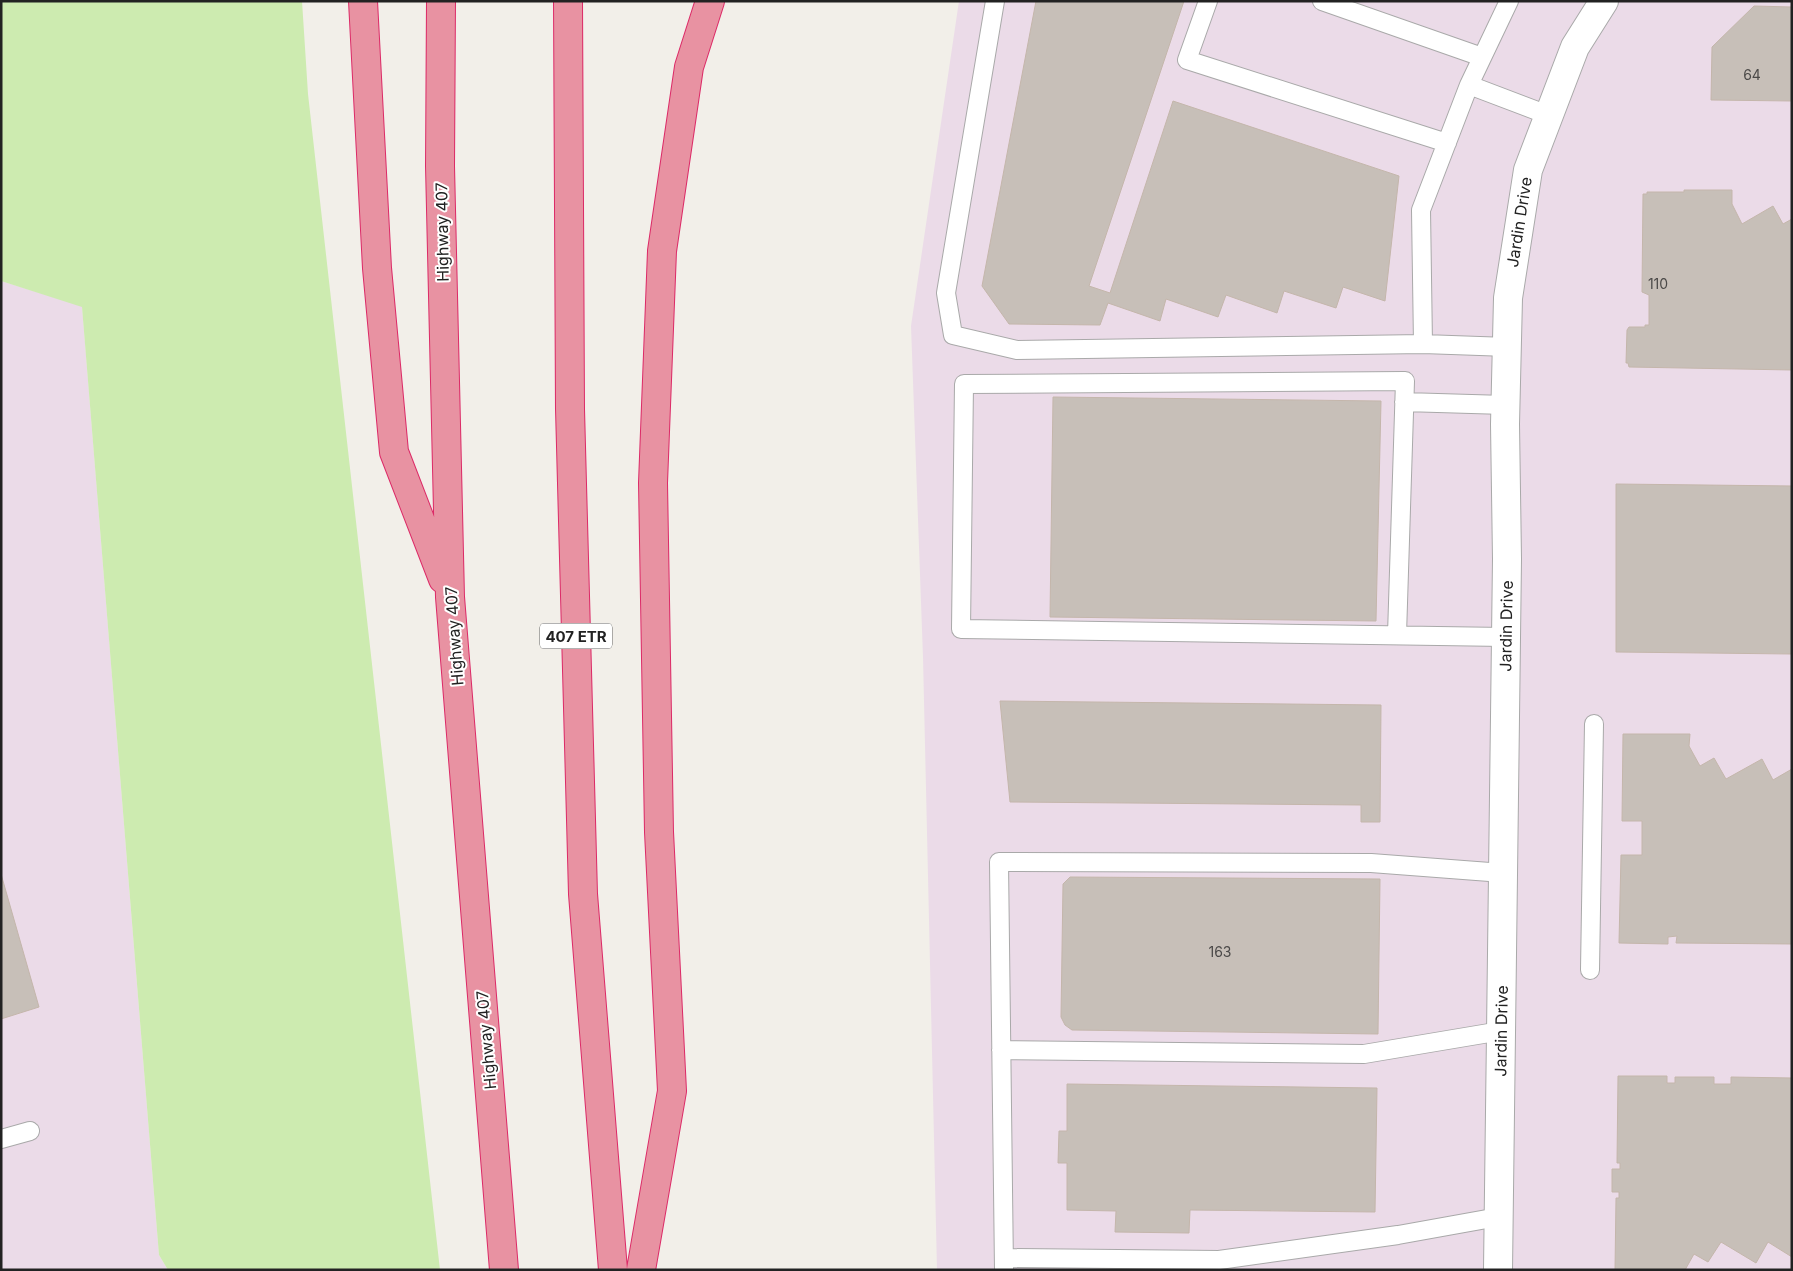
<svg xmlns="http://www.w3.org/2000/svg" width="1793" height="1271" font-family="Inter,sans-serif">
<rect width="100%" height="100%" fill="#f2efe9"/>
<path fill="#ebdbe8" d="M 959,1 L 1792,1 L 1792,1270 L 937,1270 L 923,657 L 911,326 Z
M 1,281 L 82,306 L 159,1255 L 168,1270 L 1,1270 Z"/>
<path fill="#cdebb0" d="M 1,1 L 302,1 L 308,94 L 440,1270 L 168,1270 L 159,1255 L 82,307 L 1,281 Z"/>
<path fill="#c7bfb8" stroke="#c4b6ab" d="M 1036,1 L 1184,1 L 1089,286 L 1110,293 L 1173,101 L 1399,176 L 1385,301 L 1343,287 L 1336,308 L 1284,291 L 1277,313 L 1226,295 L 1218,317 L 1166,299 L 1160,321 L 1108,303 L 1100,325 L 1009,324 L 982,286 Z
M 1754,6 L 1792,7 L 1792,101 L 1711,100 L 1712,47 Z
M 1684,190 L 1732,190 L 1732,204 L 1742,224 L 1773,206 L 1783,224 L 1792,219 L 1792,370 L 1629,367 L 1628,363 L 1626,363 L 1627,330 L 1629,327 L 1645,327 L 1645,325 L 1649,325 L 1649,295 L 1642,292 L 1643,194 L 1647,194 L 1647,192 L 1684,192 Z
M 1053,397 L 1381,401 L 1376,621 L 1050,617 Z
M 1616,484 L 1792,486 L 1792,654 L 1616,652 Z
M 1000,701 L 1381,705 L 1380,822 L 1361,822 L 1361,805 L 1010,802 Z
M 1623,734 L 1690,734 L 1689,746 L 1700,766 L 1714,758 L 1726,779 L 1762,759 L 1773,780 L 1792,769 L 1792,944 L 1676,943 L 1677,936 L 1668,937 L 1668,944 L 1619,943 L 1621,855 L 1642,855 L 1642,821 L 1622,821 Z
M 1,874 L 39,1007 L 1,1019 Z
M 1070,877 L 1380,879 L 1378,1034 L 1072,1030 L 1065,1025 L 1061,1017 L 1063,884 Z
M 1618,1076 L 1667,1076 L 1667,1083 L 1675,1083 L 1675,1077 L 1714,1077 L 1714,1084 L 1731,1084 L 1731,1077 L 1792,1078 L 1792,1257 L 1768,1242 L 1756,1263 L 1721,1242 L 1708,1262 L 1694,1254 L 1685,1270 L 1615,1270 L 1616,1198 L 1619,1198 L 1619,1192 L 1612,1192 L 1612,1169 L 1620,1169 L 1620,1163 L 1617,1163 Z
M 1067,1084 L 1377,1088 L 1375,1212 L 1190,1210 L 1189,1233 L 1115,1232 L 1116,1211 L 1067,1210 L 1067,1163 L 1058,1163 L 1059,1131 L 1067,1131 Z"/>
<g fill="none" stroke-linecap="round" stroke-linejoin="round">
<g stroke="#a9a9a9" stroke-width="20">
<path id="service" d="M 995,1 L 946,293 L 953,335 L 1017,350 L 1423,344
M 1208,1 L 1187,60 L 1447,143
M 1322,1 L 1482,57
M 1509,1 L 1469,85 L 1548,115
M 1469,85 L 1421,210 L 1423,344 L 1508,347
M 1404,402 L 1505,405
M 1397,635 L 1405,381 L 964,384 L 961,629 L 1505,637
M 1590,970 L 1594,724
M 1001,1050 L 1364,1054 L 1501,1031
M 1,1139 L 30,1131
M 1004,1258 L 1219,1260 L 1398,1235 L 1498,1217
M 1004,1270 L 999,862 L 1371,863 L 1503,873"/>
</g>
<g stroke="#a9a9a9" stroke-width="30">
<path id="minor" d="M 1498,1270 L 1507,559 L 1505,424 L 1508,298 L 1528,170 L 1575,47 L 1604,1"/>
</g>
<g stroke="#dc2a67" stroke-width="30">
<path id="motorway" d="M 363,1 L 377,268 L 394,452 L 443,579
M 441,1 L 440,166 L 450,597 L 504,1270
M 568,1 L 570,409 L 583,894 L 613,1270
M 641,1270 L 672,1091 L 659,832 L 653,483 L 662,251 L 689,67 L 710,1"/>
</g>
<use href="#service" stroke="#fff" stroke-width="18"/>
<use href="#minor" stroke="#fff" stroke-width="28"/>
<use href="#motorway" stroke="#e892a2" stroke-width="28"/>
</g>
<g text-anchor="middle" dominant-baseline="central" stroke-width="4" stroke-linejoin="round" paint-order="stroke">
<g font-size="14" fill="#4b4948">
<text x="1752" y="74">64</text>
<text x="1658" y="283">110</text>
<text x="1220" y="951">163</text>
</g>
<rect fill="#fff" stroke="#646464" stroke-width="1" x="540" y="623.5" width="72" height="25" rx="4"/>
<g font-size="15" font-weight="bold" fill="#222">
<text x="576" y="636">407 ETR</text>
</g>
<g font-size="16" fill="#222" stroke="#fff">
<text transform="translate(1519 222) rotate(-81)">Jardin Drive</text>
<text transform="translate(442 232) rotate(-91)">Highway 407</text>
<text transform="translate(1506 626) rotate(-89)">Jardin Drive</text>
<text transform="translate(454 636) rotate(-94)">Highway 407</text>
<text transform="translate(1501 1031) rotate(-89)">Jardin Drive</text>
<text transform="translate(486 1040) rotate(-95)">Highway 407</text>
</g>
</g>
<rect width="1793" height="1271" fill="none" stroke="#222222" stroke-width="5"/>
</svg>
